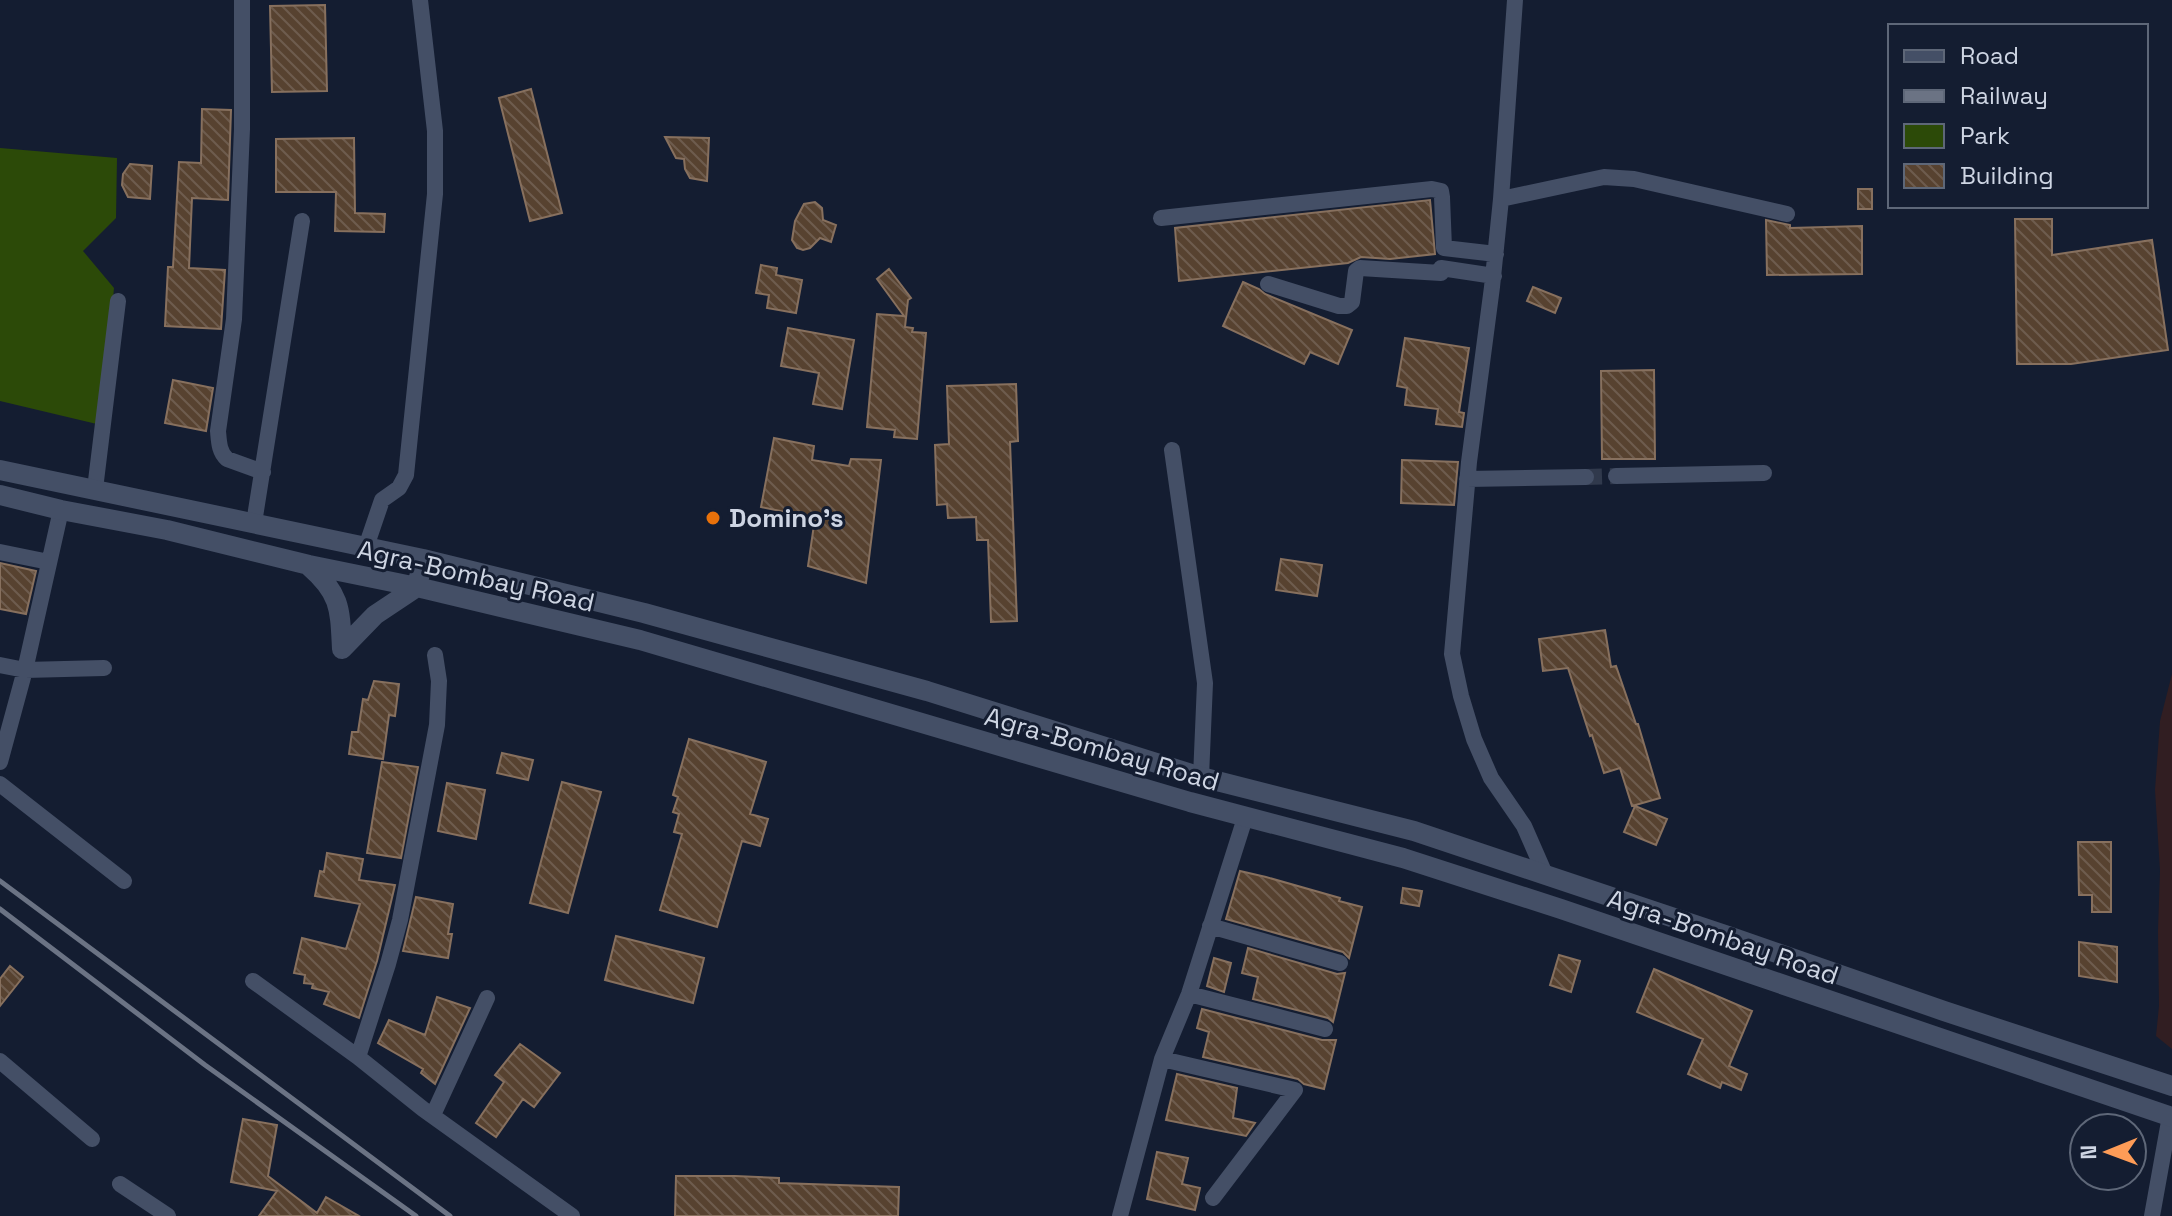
<svg xmlns="http://www.w3.org/2000/svg" width="2172" height="1216" font-family="'Space Grotesk',sans-serif">
<defs>
<pattern id="building-back-hatch" width="6" height="6" patternUnits="userSpaceOnUse" patternTransform="scale(2)"><rect width="6" height="6" fill="#574230"/><path d="M-1 5l2 2M0 0l6 6M5-1l2 2" fill="none" stroke="#6e5c4e"/></pattern>
</defs>
<rect width="100%" height="100%" fill="#141d31"/>
<path fill="#311e22" d="M 2172,674 L 2172,1049 L 2156,1036 L 2159,1006 L 2158,931 L 2160,871 L 2155,790 L 2160,721 Z"/>
<path fill="#2c4a08" d="M 0,148 L 117,158 L 116,218 L 83,251 L 114,288 L 101,425 L 0,401 Z"/>
<path fill="url(#building-back-hatch)" stroke="#87705e" stroke-width="2" d="M 325,5 L 327,91 L 272,92 L 270,6 Z
M 531,89 L 562,213 L 530,221 L 499,98 Z
M 202,109 L 231,110 L 228,200 L 192,198 L 189,268 L 225,270 L 221,329 L 165,326 L 168,267 L 173,267 L 179,162 L 201,163 Z
M 665,137 L 709,138 L 707,181 L 690,178 L 685,169 L 684,159 L 676,158 Z
M 354,138 L 355,213 L 385,214 L 384,232 L 335,231 L 336,192 L 276,192 L 276,139 Z
M 130,164 L 152,166 L 150,199 L 128,197 L 122,185 L 123,174 Z
M 1858,189 L 1872,189 L 1872,209 L 1858,209 Z
M 1430,200 L 1435,254 L 1390,259 L 1361,257 L 1348,263 L 1179,281 L 1175,228 Z
M 815,202 L 822,208 L 823,220 L 836,225 L 831,242 L 820,238 L 810,248 L 803,250 L 797,248 L 792,240 L 795,221 L 804,204 Z
M 2015,219 L 2052,219 L 2052,255 L 2152,240 L 2168,350 L 2071,364 L 2017,364 Z
M 1766,220 L 1790,225 L 1790,228 L 1862,226 L 1862,274 L 1767,275 Z
M 761,265 L 777,268 L 776,275 L 802,280 L 796,313 L 767,308 L 769,295 L 756,293 Z
M 889,269 L 911,298 L 908,300 L 905,327 L 913,328 L 912,332 L 926,333 L 917,439 L 894,437 L 895,430 L 867,427 L 877,314 L 904,316 L 877,279 Z
M 1243,282 L 1259,289 L 1265,294 L 1352,330 L 1338,364 L 1310,352 L 1304,364 L 1223,326 Z
M 1533,287 L 1561,298 L 1555,313 L 1527,301 Z
M 788,328 L 854,340 L 842,409 L 813,404 L 819,373 L 781,366 Z
M 1405,338 L 1469,348 L 1459,412 L 1464,413 L 1462,427 L 1436,424 L 1438,409 L 1405,405 L 1407,388 L 1397,386 Z
M 1654,370 L 1655,459 L 1602,459 L 1601,371 Z
M 173,380 L 213,388 L 206,431 L 165,423 Z
M 1016,384 L 1018,441 L 1010,442 L 1017,621 L 991,622 L 988,540 L 977,540 L 976,517 L 948,518 L 947,504 L 937,505 L 935,445 L 949,444 L 947,386 Z
M 774,438 L 814,446 L 812,460 L 849,466 L 851,459 L 881,460 L 866,583 L 808,566 L 815,518 L 761,507 Z
M 1402,460 L 1458,462 L 1454,505 L 1401,503 Z
M 1281,559 L 1322,565 L 1317,596 L 1276,590 Z
M 0,563 L 36,571 L 26,614 L 0,609 Z
M 1605,630 L 1611,667 L 1616,666 L 1636,724 L 1638,724 L 1660,798 L 1632,806 L 1620,768 L 1604,773 L 1592,735 L 1590,736 L 1568,668 L 1543,671 L 1539,639 Z
M 374,681 L 399,684 L 395,716 L 389,715 L 383,759 L 349,754 L 352,732 L 358,732 L 363,699 L 368,700 Z
M 689,739 L 766,762 L 750,814 L 768,819 L 760,846 L 742,841 L 717,927 L 660,910 L 682,834 L 674,832 L 679,814 L 673,812 L 678,797 L 673,795 Z
M 502,753 L 533,760 L 528,780 L 497,773 Z
M 382,762 L 418,767 L 401,858 L 367,853 Z
M 562,782 L 601,792 L 568,913 L 530,903 Z
M 447,783 L 485,790 L 476,839 L 438,831 Z
M 1635,806 L 1667,819 L 1656,845 L 1624,832 Z
M 2078,842 L 2111,842 L 2111,912 L 2092,912 L 2092,895 L 2079,895 Z
M 327,853 L 363,859 L 359,880 L 395,885 L 377,961 L 359,1018 L 324,1004 L 329,992 L 312,988 L 313,984 L 304,983 L 305,975 L 294,973 L 302,938 L 346,949 L 360,904 L 315,896 L 320,871 L 324,872 Z
M 1240,871 L 1266,877 L 1340,898 L 1339,901 L 1362,907 L 1349,958 L 1343,952 L 1226,919 Z
M 1403,888 L 1422,891 L 1419,906 L 1401,903 Z
M 416,897 L 453,904 L 448,934 L 452,934 L 448,958 L 403,951 Z
M 616,936 L 704,958 L 693,1003 L 605,980 Z
M 2079,942 L 2117,947 L 2117,982 L 2079,976 Z
M 1248,948 L 1337,974 L 1345,973 L 1333,1022 L 1328,1018 L 1253,999 L 1258,977 L 1242,973 Z
M 1559,955 L 1580,961 L 1571,992 L 1550,985 Z
M 1214,958 L 1231,963 L 1224,992 L 1207,986 Z
M 10,966 L 23,977 L 0,1006 L 0,979 Z
M 1654,969 L 1752,1011 L 1729,1066 L 1747,1074 L 1741,1090 L 1722,1082 L 1720,1088 L 1688,1074 L 1703,1039 L 1637,1012 Z
M 437,997 L 470,1008 L 435,1084 L 421,1073 L 423,1069 L 378,1043 L 389,1020 L 425,1035 Z
M 1202,1009 L 1322,1040 L 1336,1040 L 1324,1089 L 1304,1084 L 1298,1079 L 1203,1057 L 1209,1032 L 1197,1028 Z
M 520,1044 L 560,1073 L 534,1107 L 523,1099 L 496,1137 L 476,1123 L 504,1082 L 495,1075 Z
M 1177,1074 L 1237,1088 L 1233,1118 L 1255,1123 L 1246,1136 L 1166,1120 Z
M 243,1119 L 277,1125 L 268,1176 L 317,1213 L 326,1197 L 359,1216 L 259,1216 L 277,1191 L 231,1182 Z
M 1157,1152 L 1188,1158 L 1182,1184 L 1200,1188 L 1195,1210 L 1147,1199 Z
M 676,1176 L 735,1176 L 779,1178 L 779,1183 L 899,1187 L 898,1216 L 675,1216 Z"/>
<g fill="none" stroke-linecap="round" stroke-linejoin="round">
<path stroke="#30394c" stroke-width="16" stroke-dasharray="16 8" stroke-linecap="butt" d="M 1586,477 L 1616,476"/>
<path stroke="#444f66" stroke-width="16" d="M 242,0 L 242,129 L 234,319 L 218,431 C 219,442 219,452 227,459 L 263,472
M 1515,0 L 1501,199 L 1492,287 L 1469,462 L 1452,654 L 1461,696 L 1474,739 L 1491,778 L 1524,826 L 1545,874
M 1501,199 L 1604,177 L 1634,179 L 1787,214
M 1161,218 L 1432,189 L 1441,191 L 1442,197 L 1444,248 L 1496,254
M 1268,284 L 1339,306 L 1347,306 L 1352,302 L 1356,271 L 1360,268 L 1441,273 L 1441,268 L 1494,276
M 1172,450 L 1205,683 L 1201,777
M 1616,476 L 1764,473
M 1467,479 L 1586,477
M 95,489 L 118,301
M 61,510 L 25,670 L 104,668
M 254,523 L 302,221
M 366,547 L 382,500 L 399,488 L 406,475 L 435,194 L 435,131 L 420,0
M 0,552 L 49,562
M 0,665 L 25,670 L 0,762
M 0,784 L 124,881
M 1210,926 L 1340,963
M 253,981 L 358,1057 L 423,1109 L 572,1216
M 1189,994 L 1325,1029
M 358,1057 L 388,964 L 400,920 L 437,725 L 439,681 L 435,655
M 1162,1059 L 1295,1090 L 1213,1198
M 0,1061 L 92,1139
M 433,1115 L 487,998
M 120,1184 L 168,1216
M 1120,1216 L 1162,1059 L 1189,994 L 1245,818
M 2152,1216 L 2170,1116"/>
<path stroke="#444f66" stroke-width="20" d="M 0,470 L 423,559 L 644,613 L 927,691 L 1201,777 L 1414,831 L 1728,936 L 1944,1011 L 2172,1086
M 0,495 L 61,510 L 167,530 L 309,565 L 417,587 L 640,640 L 1190,802 L 1403,858 L 1561,909 L 2172,1117
M 310,567 C 341,594 340,610 342,649
M 342,649 L 375,615 L 417,587 L 423,559"/>
<path stroke="#6b7384" stroke-width="5" d="M 0,881 L 450,1216
M 0,909 L 205,1065 L 416,1216"/>
</g>
<circle fill="#e8710a" stroke="#141d31" stroke-width="3" cx="713" cy="518" r="8"/>
<g text-anchor="middle" dominant-baseline="central" stroke-width="6" stroke-linejoin="round" paint-order="stroke">
<g font-size="26" font-weight="bold" fill="#ced5e3" stroke="#141d31" text-anchor="start">
<text x="729" y="518">Domino's</text>
</g>
<g font-size="26" fill="#ced5e3" stroke="#141d31">
<text transform="translate(476 576) rotate(13)">Agra-Bombay Road</text>
<text transform="translate(1102 749) rotate(16)">Agra-Bombay Road</text>
<text transform="translate(1723 937) rotate(19)">Agra-Bombay Road</text>
</g>
</g>
<rect x="1888" y="24" width="260" height="184" fill="#141d31" stroke="#5e6778" stroke-width="2"/>
<rect x="1904" y="50" width="40" height="12" fill="#444f66" stroke="#5e6778" stroke-width="2"/>
<text x="1960" y="64" font-size="24" fill="#ced5e3">Road</text>
<rect x="1904" y="90" width="40" height="12" fill="#6b7384" stroke="#5e6778" stroke-width="2"/>
<text x="1960" y="104" font-size="24" fill="#ced5e3">Railway</text>
<rect x="1904" y="124" width="40" height="24" fill="#2c4a08" stroke="#5e6778" stroke-width="2"/>
<text x="1960" y="144" font-size="24" fill="#ced5e3">Park</text>
<rect x="1904" y="164" width="40" height="24" fill="url(#building-back-hatch)" stroke="#5e6778" stroke-width="2"/>
<text x="1960" y="184" font-size="24" fill="#ced5e3">Building</text>
<g transform="translate(2108 1152) rotate(269)"><circle r="38" fill="#141d31" stroke="#5e6778" stroke-width="2"/>
<path d="M0-6L14 30L0 20L-14 30Z" fill="#fe9c57"/>
<text y="-12" font-size="22" font-weight="bold" text-anchor="middle" fill="#ced5e3">N</text>
</g>
</svg>
